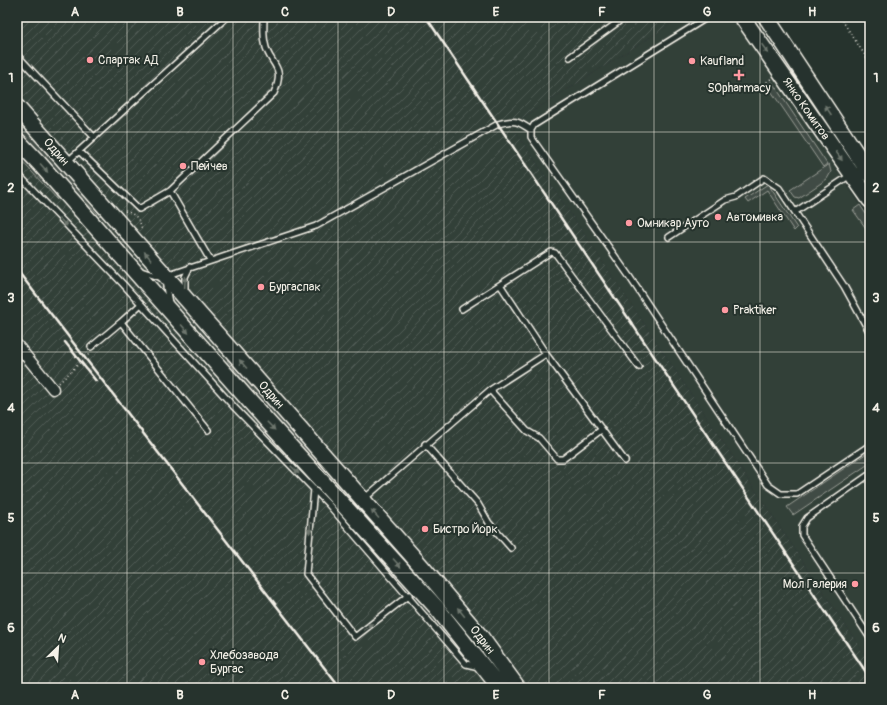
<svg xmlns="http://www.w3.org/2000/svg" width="887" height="705" font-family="Pangolin,sans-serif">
<defs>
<pattern id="industrial-furrows" width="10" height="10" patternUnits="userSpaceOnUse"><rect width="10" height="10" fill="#333f39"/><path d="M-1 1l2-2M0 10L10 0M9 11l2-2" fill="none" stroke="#515b56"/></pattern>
</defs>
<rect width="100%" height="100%" fill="#26332d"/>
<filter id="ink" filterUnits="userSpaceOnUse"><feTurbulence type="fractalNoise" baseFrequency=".025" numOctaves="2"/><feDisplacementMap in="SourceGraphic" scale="8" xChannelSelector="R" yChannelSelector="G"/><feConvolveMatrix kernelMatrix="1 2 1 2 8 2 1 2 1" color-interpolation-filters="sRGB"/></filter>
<g filter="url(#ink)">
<path fill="#333f39" d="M 682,17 L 734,17 L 870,219 L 870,662 L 511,125 Z"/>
<path fill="url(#industrial-furrows)" d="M 17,17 L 682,17 L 511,125 L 870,662 L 870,688 L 17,688 Z"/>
<path fill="#414b45" stroke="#9a9e96" d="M 772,82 L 827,164 L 823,167 L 767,85 Z
M 17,119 L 101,215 L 100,216 L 78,195 L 17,129 Z
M 17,150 L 54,191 L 58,200 L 17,156 Z
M 829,164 L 831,172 L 827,179 L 799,198 L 795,197 L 790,190 Z
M 768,184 L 797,228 L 794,231 L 767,190 L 748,203 L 745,199 Z
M 860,205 L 870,220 L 870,234 L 853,210 Z
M 228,359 L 326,470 L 324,471 L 261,403 L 227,360 Z
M 870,451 L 870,463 L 793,515 L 787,507 Z"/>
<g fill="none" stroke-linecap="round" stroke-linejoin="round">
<g stroke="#f4f1e8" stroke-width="8">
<path id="lane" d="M 708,17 L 534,125 L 531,130 L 531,137 L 629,276 L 768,485 L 781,494 L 797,494 L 870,445
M 17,55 L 94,137
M 570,57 L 625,17
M 79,151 L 139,209 L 170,191 L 274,93 C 287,64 268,65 265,43 C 263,35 264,25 264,17
M 68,161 L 227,17
M 17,173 L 123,284 L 235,408 L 328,504 L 466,664 L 479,667
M 170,191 L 210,260
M 795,212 L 864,166
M 669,237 L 725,200 L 736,197 L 764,178 L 779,188 L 844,286 L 870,333
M 141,271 L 159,277 L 166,276 L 316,226 L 498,124 C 514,119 518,121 531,130
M 165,281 L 169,303
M 501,286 L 546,354 L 625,461
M 185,292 L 185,277 L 190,267
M 141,304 L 121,322 L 208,430
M 462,309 L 551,252 L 555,253 L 639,367
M 91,347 L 121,322
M 490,390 L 527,431 L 539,438 L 557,459 L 563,459 L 601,430
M 425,444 L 478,504 L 489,523 L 511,548
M 870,474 L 807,518 L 802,526 L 802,535 L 870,638
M 314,489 L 306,574 L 355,637 L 409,595
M 365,498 L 490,390 L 546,354"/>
</g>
<g stroke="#f4f1e8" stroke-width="13">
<path id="street" d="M 17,345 L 53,389"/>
</g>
<g stroke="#f4f1e8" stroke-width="18">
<path id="secondary" d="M 742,17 L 870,200
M 766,17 L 870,174
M 17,107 L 423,568 L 481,637 L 518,688
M 17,140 L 39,163 L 268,422 L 436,607 L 500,688"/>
</g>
<path stroke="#f4f1e8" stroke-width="1.5" stroke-dasharray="1 3" stroke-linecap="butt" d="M 840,17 L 870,63
M 757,89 L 772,78
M 125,211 C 136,214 140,220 142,230
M 59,383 L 89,354"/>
<use href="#lane" stroke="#26332d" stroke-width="5"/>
<use href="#street" stroke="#26332d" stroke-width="10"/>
<use href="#secondary" stroke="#26332d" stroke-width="15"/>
<path stroke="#f4f1e8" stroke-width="2.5" d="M 426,17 L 870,678
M 17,270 L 340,688
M 65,342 L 96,381"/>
</g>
<defs><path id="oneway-solid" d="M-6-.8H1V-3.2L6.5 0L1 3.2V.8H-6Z"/></defs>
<g fill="#6e766e">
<use href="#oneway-solid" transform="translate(765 49) rotate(55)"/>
<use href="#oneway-solid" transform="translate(828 110) rotate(-124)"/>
<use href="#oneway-solid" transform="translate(839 156) rotate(55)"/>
<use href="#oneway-solid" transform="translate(44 168) rotate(49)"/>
<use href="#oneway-solid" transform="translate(63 222) rotate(46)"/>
<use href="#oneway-solid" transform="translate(148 256) rotate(-131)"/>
<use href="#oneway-solid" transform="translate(185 282) rotate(-87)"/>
<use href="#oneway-solid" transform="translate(185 329) rotate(49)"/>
<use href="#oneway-solid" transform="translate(243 364) rotate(-131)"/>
<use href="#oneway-solid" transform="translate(271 426) rotate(46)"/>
<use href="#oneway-solid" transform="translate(295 470) rotate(45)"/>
<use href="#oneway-solid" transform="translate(375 514) rotate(-132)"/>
<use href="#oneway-solid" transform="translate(310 528) rotate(96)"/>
<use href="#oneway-solid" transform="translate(397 563) rotate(48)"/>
<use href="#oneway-solid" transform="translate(461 612) rotate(-129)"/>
<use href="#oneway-solid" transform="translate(368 627) rotate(-38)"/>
</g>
</g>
<path fill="none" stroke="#f4f1e8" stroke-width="1" stroke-opacity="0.55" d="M 127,17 L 127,688M 233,17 L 233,688M 338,17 L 338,688M 444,17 L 444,688M 549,17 L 549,688M 654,17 L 654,688M 760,17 L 760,688M 17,132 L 870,132M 17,242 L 870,242M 17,352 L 870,352M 17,463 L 870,463M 17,573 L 870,573"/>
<g fill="#ff9aa2" stroke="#26332d" stroke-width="1.5">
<circle cx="90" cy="60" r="4"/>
<circle cx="692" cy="61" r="4"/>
<path d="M737 69h4v4h4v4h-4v4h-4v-4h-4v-4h4z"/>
<circle cx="183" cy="166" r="4"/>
<circle cx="718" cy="217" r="4"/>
<circle cx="629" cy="223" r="4"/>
<circle cx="261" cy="287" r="4"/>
<circle cx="725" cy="310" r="4"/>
<circle cx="425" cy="529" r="4"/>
<circle cx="855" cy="584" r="4"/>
<circle cx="202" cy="662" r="4"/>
</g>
<g text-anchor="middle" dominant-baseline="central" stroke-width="4" stroke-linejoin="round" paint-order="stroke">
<g font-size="12" fill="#f4f1e8" stroke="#26332d" text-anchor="start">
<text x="98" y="60">Спартак АД</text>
<text x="700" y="61">Kaufland</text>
<text x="739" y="88" text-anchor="middle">SOpharmacy</text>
<text x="191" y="166">Пейчев</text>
<text x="726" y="217">Автомивка</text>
<text x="637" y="223">Омникар Ауто</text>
<text x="269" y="287">Бургаспак</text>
<text x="733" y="310">Praktiker</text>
<text x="433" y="529">Бистро Йорк</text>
<text x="847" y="584" text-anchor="end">Мол Галерия</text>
<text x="210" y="655">Хлебозавода<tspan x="210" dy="14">Бургас</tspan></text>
</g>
<g font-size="12" fill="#f4f1e8" stroke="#26332d">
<text transform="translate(806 109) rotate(55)">Янко Комитов</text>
<text transform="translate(56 152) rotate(49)">Одрин</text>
<text transform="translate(271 395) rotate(49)">Одрин</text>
<text transform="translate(482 640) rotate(52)">Одрин</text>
</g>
</g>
<rect width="887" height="705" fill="none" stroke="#26332d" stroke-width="44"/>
<g transform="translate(58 647) rotate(25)" stroke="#26332d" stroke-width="3" paint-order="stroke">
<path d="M0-3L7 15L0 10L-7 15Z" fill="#f4f1e8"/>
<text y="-6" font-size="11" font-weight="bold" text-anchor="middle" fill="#f4f1e8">N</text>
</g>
<rect x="22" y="22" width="843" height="661" fill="none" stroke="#f4f1e8" stroke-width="1.5"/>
<g font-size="13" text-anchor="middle" font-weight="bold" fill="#f4f1e8">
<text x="75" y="16">A</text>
<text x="180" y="16">B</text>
<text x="285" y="16">C</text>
<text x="391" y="16">D</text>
<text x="496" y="16">E</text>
<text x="602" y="16">F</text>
<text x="707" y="16">G</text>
<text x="812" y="16">H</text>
<text x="11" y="82">1</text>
<text x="876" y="82">1</text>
<text x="11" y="192">2</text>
<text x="876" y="192">2</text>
<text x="11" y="302">3</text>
<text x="876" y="302">3</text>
<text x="11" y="412">4</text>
<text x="876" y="412">4</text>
<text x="11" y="522">5</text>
<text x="876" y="522">5</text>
<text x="11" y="632">6</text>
<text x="876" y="632">6</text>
<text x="75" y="699">A</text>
<text x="180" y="699">B</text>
<text x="285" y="699">C</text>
<text x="391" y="699">D</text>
<text x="496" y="699">E</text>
<text x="602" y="699">F</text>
<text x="707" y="699">G</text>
<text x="812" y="699">H</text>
</g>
</svg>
